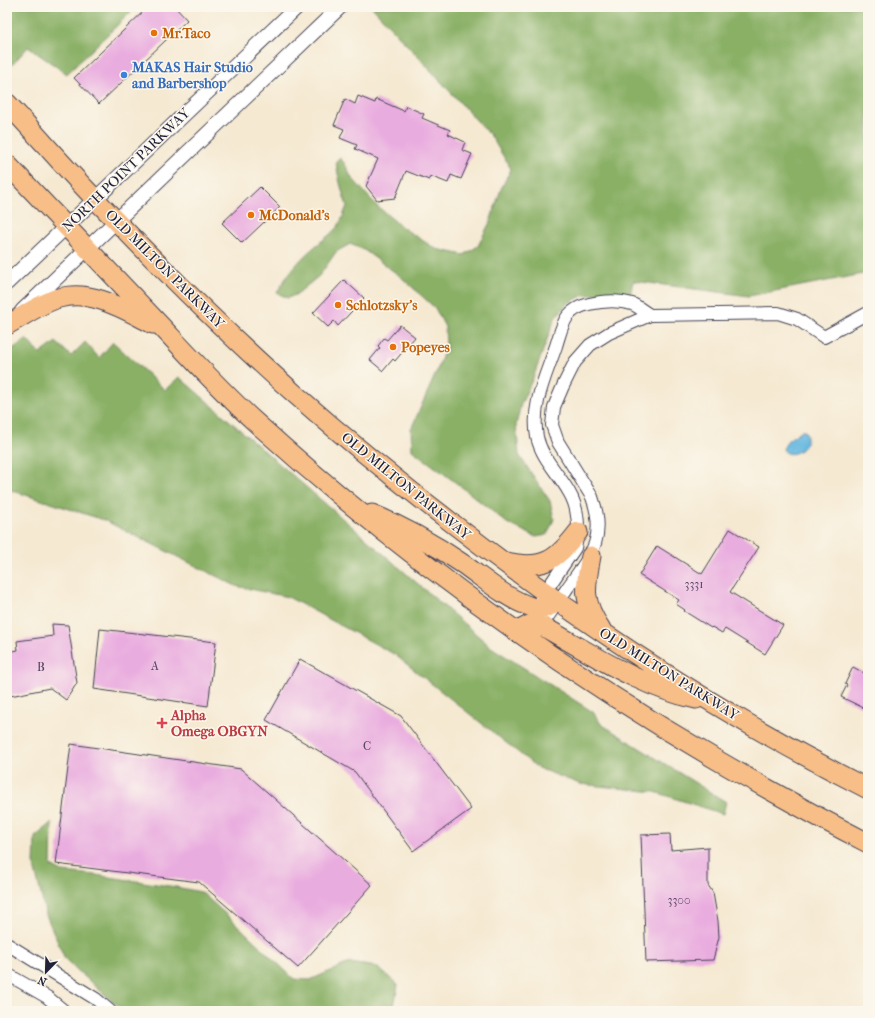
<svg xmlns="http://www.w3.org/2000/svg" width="875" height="1018" font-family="'IM FELL French Canon',serif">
<rect width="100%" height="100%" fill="#fbf7ec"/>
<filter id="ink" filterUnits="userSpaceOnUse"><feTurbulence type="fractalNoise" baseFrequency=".025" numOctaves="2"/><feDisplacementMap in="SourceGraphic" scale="8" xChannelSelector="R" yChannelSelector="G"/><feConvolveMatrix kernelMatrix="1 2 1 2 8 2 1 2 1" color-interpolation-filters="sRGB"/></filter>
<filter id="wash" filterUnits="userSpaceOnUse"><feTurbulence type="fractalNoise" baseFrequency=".012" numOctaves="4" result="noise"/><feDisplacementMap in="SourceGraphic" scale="16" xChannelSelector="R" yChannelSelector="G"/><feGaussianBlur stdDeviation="0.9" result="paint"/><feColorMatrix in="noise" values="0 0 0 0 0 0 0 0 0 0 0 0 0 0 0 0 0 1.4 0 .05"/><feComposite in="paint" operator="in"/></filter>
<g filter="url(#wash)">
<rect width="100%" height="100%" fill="#f5e9d2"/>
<path fill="#8ab066" stroke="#566950" d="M 7,7 L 136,7 L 67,74 L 28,47 L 9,68 L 7,66 Z
M 372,7 L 868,7 L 868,273 L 749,296 L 633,281 L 630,296 L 612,294 L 584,295 L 568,303 L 555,318 L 533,378 L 521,404 L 516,425 L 519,455 L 550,501 L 554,519 L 547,535 L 536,537 L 507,523 L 463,488 L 412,450 L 411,429 L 436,373 L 446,346 L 445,327 L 435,308 L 400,276 L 364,250 L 350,244 L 336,252 L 320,275 L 297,294 L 288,298 L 277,293 C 285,277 298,261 312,249 C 321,241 331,235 338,226 C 342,220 344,213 347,206 C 342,192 338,177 336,162 L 340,158 L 345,164 L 351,177 L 376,205 L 403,228 L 436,249 L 464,255 L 478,246 L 490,222 L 501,189 L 511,169 L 491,136 Z
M 26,339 L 40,354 L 56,342 L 71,356 L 85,342 L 99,358 L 113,342 L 165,390 L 179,377 L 491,647 L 593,712 L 601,724 L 726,802 L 723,814 L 655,792 L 580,784 L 538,768 L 394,654 L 288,597 L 236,586 L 104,520 L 7,489 L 7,353 Z
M 52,823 L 51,866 L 62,872 L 96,875 L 176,887 L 201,892 L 230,918 L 294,979 L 310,980 L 349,963 L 377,967 L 398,985 L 393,1011 L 125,1011 L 105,995 L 65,959 L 46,915 L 34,866 L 35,837 Z"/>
<path fill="#64b7e0" stroke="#436c8e" d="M 801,431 L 805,431 C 814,445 790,462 783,449 L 788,440 Z"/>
<g id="blocks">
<path fill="#e9acdf" d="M 148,7 L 175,7 L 187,20 L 99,104 L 74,78 Z
M 358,96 L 375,103 L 376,99 L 404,111 L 406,106 L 424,114 L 422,118 L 450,130 L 448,134 L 465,142 L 462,150 L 472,154 L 461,179 L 451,175 L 448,183 L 430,176 L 429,180 L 406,171 L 395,198 L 377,200 L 366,186 L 378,159 L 355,149 L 357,145 L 340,138 L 344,129 L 334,125 L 345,99 L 355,104 Z
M 260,187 L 280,207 L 242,243 L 222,223 Z
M 344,280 L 364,298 L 338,326 L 334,321 L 328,327 L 313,313 Z
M 400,325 L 415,337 L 395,361 L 393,359 L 383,371 L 370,360 L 380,348 L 378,346 L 384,338 L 387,340 Z
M 730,529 L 759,547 L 730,592 L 783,625 L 765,654 L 725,629 L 722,633 L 712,627 L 711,628 L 684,611 L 685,610 L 676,604 L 679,600 L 639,575 L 657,546 L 702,574 Z
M 52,624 L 68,625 L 77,683 L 66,700 L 50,688 L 10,696 L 7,683 L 7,652 L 18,650 L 17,641 L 53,636 Z
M 100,629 L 216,642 L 208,706 L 94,689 Z
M 300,659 L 401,716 L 471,809 L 413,851 L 355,772 L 266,720 Z
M 853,667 L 868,675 L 868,710 L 841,697 L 847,685 L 845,684 Z
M 71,744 L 241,769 L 372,885 L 298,968 L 199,882 L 56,864 Z
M 670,834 L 671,850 L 708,847 L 708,885 L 713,893 L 718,921 L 719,937 L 713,960 L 646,962 L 641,835 Z"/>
</g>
</g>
<g filter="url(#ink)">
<use href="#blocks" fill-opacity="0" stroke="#424052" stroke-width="1"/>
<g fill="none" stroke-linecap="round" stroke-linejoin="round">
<g stroke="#424052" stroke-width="14">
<path id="minor" d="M 541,598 L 575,548 C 580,530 579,509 569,492 C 559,474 542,459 537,437 C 531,404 546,376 556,346 C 563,324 564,310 589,304 C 602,301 619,300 632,304 C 638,306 644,312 650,315
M 538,631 C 548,616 558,602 568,587 C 591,555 607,538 592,497 L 558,442 L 552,425 L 554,407 L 563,386 L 575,362 L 590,345 L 609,333 L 650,315 L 778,313 L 797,319 L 824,337 L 868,313
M 7,944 L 96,999 L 110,1011
M 7,974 L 47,997 L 64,1011"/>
</g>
<g stroke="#424052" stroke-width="16">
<path id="tertiary" d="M 7,283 L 297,7
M 22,311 L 340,7"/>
</g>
<g stroke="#424052" stroke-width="21">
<path id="trunk" d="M 7,103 C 37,135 66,169 97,201 C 161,268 227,334 296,395 C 348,441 401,484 456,526 C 585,626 722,715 868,789
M 7,164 C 58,218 109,271 160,325 C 190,357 220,390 253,420 C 395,549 551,663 717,760 C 767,789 817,817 868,843
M 7,325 C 24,316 41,303 59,298 C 92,289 125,310 153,324
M 372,514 C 404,527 434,544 463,564 C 483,578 508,600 532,607 C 542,610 550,607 558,602
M 591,556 C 585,588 582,601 601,629
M 506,562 C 542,570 556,561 578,532
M 516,632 L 529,625 L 542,626 C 591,653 640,687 696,699"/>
</g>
<use href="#minor" stroke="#fff" stroke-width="12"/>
<use href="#tertiary" stroke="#fff" stroke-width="14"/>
<use href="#trunk" stroke="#f7be88" stroke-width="19"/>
</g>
</g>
<g fill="#e8710a" stroke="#fbf7ec" stroke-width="1.5">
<circle cx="154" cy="33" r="4"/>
<circle cx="251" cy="215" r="4"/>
<circle cx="338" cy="305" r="4"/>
<circle cx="393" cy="347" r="4"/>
</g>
<circle fill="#3f7fe0" stroke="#fbf7ec" stroke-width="1.5" cx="124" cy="75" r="4"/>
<path fill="#e0444e" stroke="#fbf7ec" stroke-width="1.5" d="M160 717h4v4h4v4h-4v4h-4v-4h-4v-4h4z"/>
<g text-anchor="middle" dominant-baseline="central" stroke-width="3" stroke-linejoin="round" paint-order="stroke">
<g font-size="12" fill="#544464">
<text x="694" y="584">3331</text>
<text x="155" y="666">A</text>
<text x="41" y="667">B</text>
<text x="367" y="746">C</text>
<text x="679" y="900">3300</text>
</g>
<g font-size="14" font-weight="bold" fill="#c56008" stroke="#fbf7ec" text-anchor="start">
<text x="162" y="33">Mr.Taco</text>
<text x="259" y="215">McDonald's</text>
<text x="346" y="305">Schlotzsky's</text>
<text x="401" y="347">Popeyes</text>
</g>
<g font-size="14" font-weight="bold" fill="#366cbe" stroke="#fbf7ec" text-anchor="start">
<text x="132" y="67">MAKAS Hair Studio<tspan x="132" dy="16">and Barbershop</tspan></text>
</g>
<g font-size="14" fill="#22223b" stroke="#fbf7ec">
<text transform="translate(126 170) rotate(-44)">NORTH POINT PARKWAY</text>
<text transform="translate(165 269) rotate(45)">OLD MILTON PARKWAY</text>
<text transform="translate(406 486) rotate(39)">OLD MILTON PARKWAY</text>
<text transform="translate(669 674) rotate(32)">OLD MILTON PARKWAY</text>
</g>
<g font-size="14" font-weight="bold" fill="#be3a42" stroke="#fbf7ec" text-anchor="start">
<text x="171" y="715">Alpha<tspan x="171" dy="16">Omega OBGYN</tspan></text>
</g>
</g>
<rect width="875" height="1018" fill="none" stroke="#fbf7ec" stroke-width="24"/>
<g transform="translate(46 972) rotate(203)" stroke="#fbf7ec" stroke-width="3" paint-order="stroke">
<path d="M0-3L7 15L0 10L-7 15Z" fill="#22223b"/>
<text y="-6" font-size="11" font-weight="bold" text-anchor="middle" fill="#22223b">N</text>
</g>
</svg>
